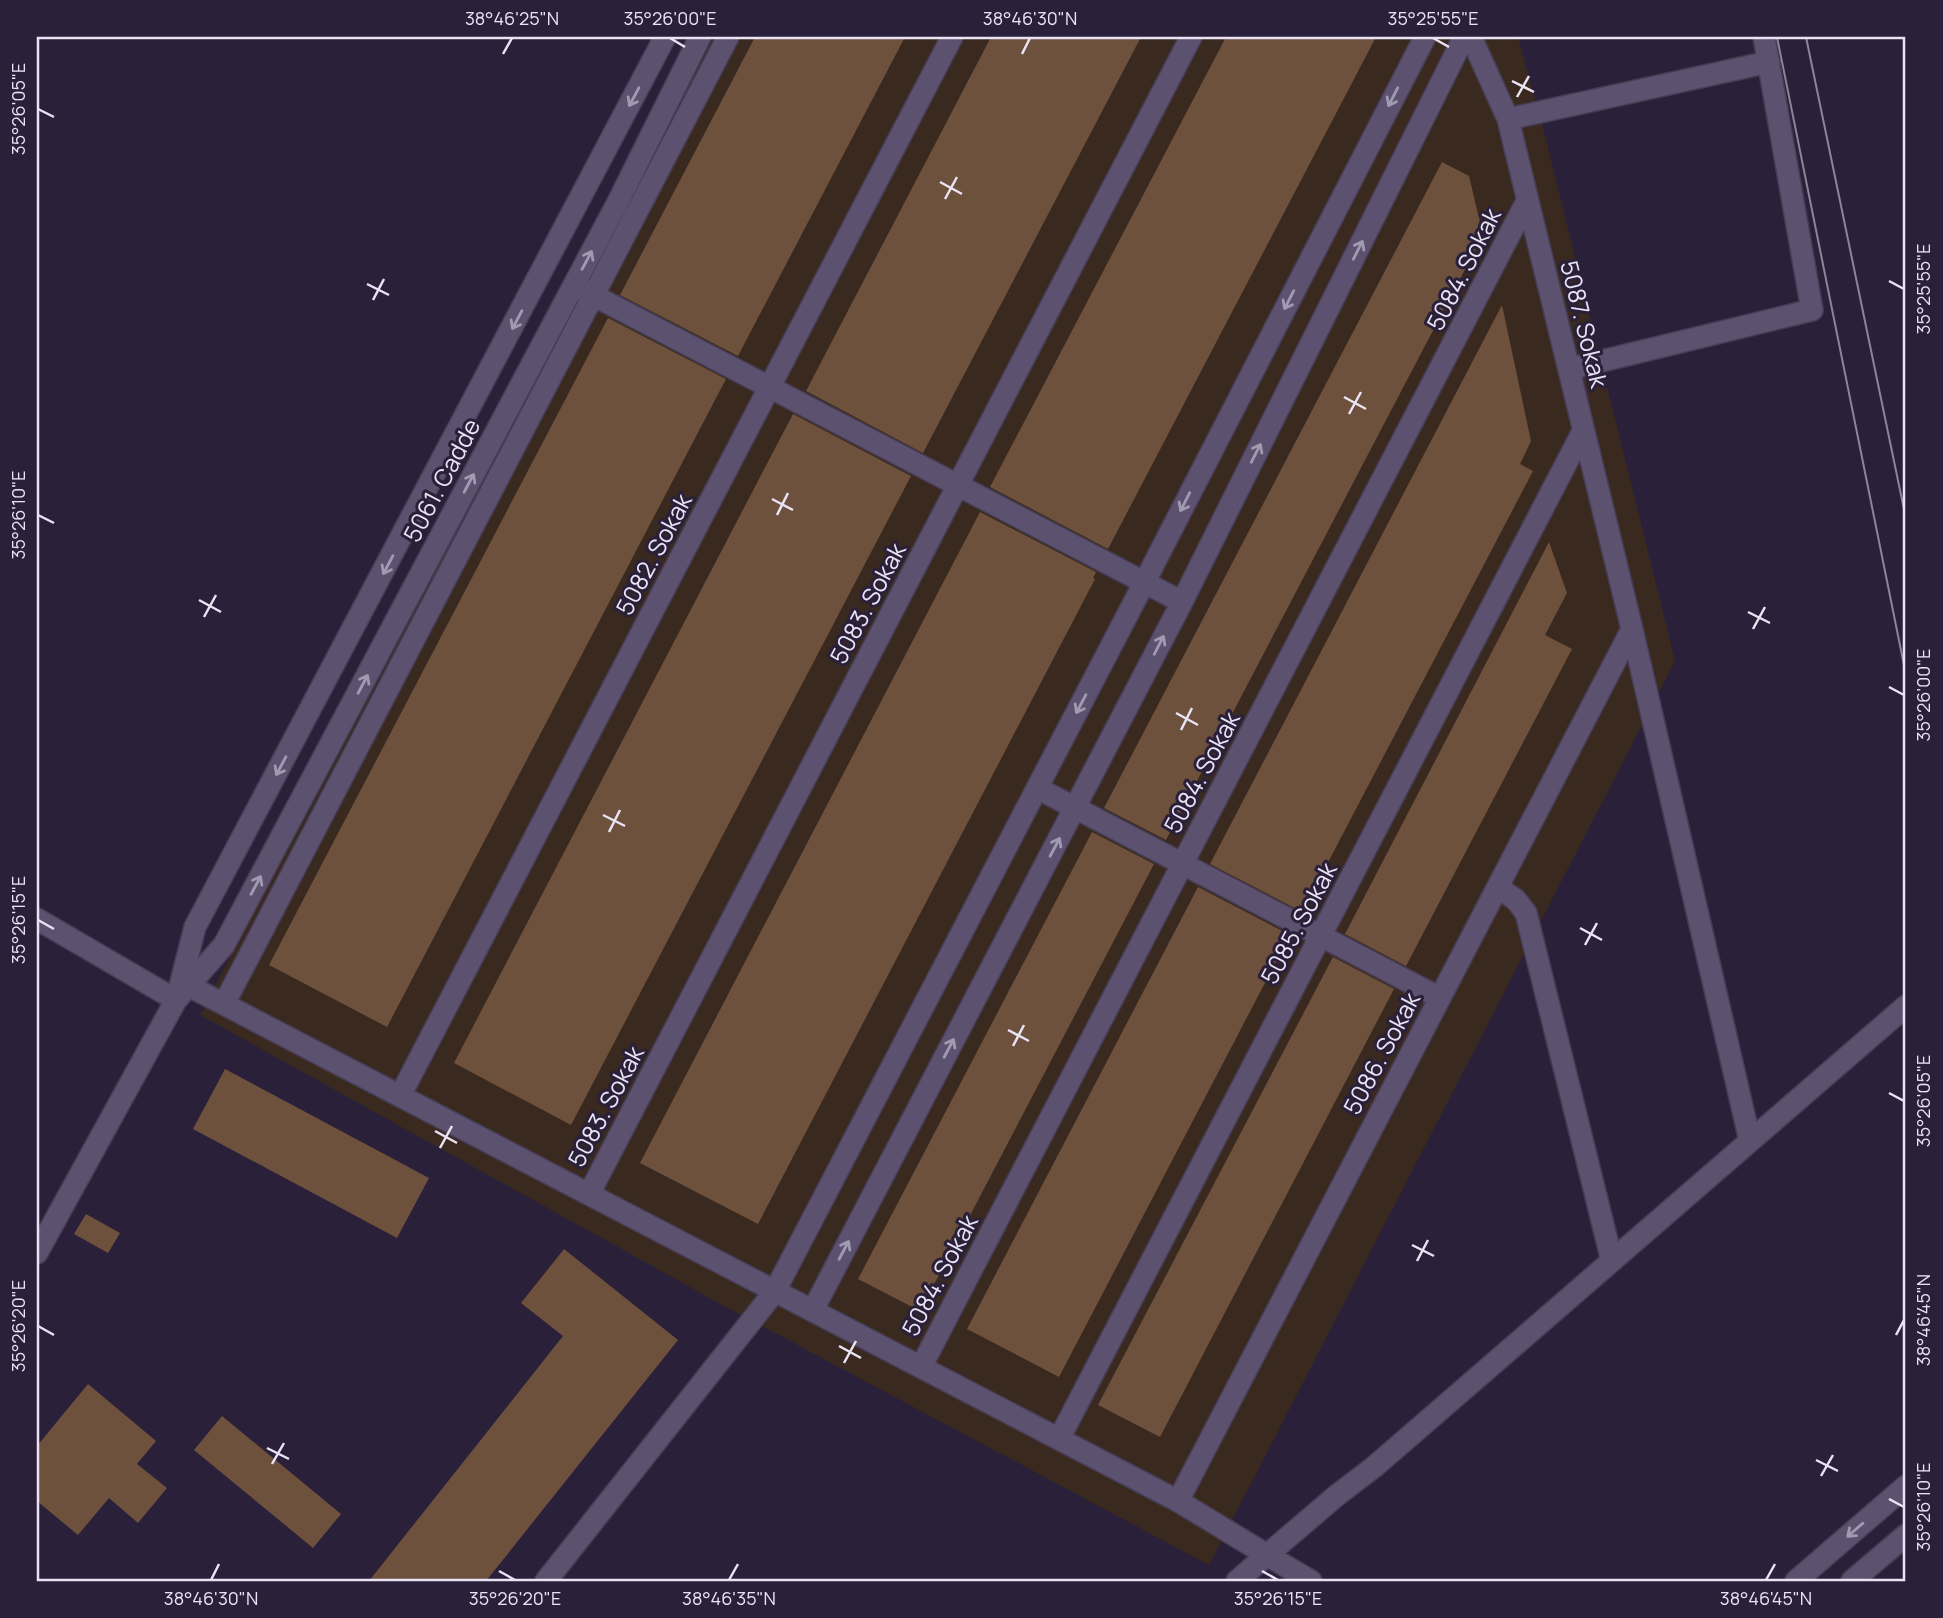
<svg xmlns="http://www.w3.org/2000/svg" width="1943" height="1618" font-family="Manrope,sans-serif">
<rect width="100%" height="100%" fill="#2a203a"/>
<path fill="#3a291f" d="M 707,37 L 1518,37 L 1545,136 L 1675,661 L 1209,1565 L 715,1301 L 200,1015 Z"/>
<path fill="#6d513c" d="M 755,37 L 905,37 L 738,356 L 620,295 Z
M 991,37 L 1141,37 L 923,453 L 806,391 Z
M 1226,37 L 1376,37 L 1108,549 L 990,487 Z
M 1442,162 L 1469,176 L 1483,235 L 1166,840 L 1104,808 Z
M 1502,305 L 1531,441 L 1520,464 L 1533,471 L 1302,912 L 1210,864 Z
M 608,318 L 726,379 L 387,1027 L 269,965 Z
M 793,414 L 911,476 L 571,1125 L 454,1063 Z
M 980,512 L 1096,572 L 1093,578 L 1095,579 L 758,1224 L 640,1163 Z
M 1549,542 L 1567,593 L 1545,635 L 1572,649 L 1406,966 L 1345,934 Z
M 1092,832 L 1154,864 L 920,1311 L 858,1279 Z
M 1198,887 L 1290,935 L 1059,1377 L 967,1329 Z
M 1333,957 L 1394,989 L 1160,1437 L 1098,1405 Z
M 225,1069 L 429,1178 L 397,1238 L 193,1129 Z
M 86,1214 L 120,1233 L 108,1253 L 74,1234 Z
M 564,1249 L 678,1340 L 486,1581 L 369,1581 L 563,1336 L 521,1303 Z
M 88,1384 L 156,1441 L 137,1464 L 167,1488 L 138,1523 L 109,1498 L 78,1535 L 37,1501 L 37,1446 Z
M 222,1416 L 341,1514 L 313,1548 L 194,1450 Z"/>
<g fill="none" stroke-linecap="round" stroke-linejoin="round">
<g stroke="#463d54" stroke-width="24">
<path id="street" d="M 1471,37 L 1508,119 L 1632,629 L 1750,1141
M 1508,119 L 1769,62
M 581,289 L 1182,602
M 1569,369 L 1812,310 L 1764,37
M 1037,788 L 1440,998
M 1498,887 L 1516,900 L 1526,913 L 1612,1261
M 37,919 L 176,1000
M 189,986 L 1178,1501 L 1267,1555 L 1336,1496 L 1374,1467 L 1906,1006
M 224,1004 L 728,37
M 400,1096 L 952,37
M 589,1194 L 1191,37
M 813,1310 L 1182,602 L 1464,37
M 921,1367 L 1527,201
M 1059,1439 L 1583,431
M 1178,1501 L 1632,629
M 546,1581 L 775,1291 L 1144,583 L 1425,37
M 1237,1581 L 1267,1555 L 1311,1581"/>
</g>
<g stroke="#463d54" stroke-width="24">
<path id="secondary" d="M 178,994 L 195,927 L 665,37
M 37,1253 L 176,1000 L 224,945 L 618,202 L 700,37
M 1796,1581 L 1906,1486
M 1852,1581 L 1906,1535"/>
</g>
<use href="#street" stroke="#5c516f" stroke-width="21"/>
<use href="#secondary" stroke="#5c516f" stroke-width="21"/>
<path stroke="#8c8499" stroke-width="2" d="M 1777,37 L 1906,675
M 1806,37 L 1906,519"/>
</g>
<defs><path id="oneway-shaft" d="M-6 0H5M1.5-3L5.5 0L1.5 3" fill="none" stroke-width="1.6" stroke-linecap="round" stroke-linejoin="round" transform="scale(1.75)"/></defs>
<g stroke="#a29ab2">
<use href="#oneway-shaft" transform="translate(634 97) rotate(118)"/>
<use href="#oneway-shaft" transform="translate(1393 97) rotate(117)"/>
<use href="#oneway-shaft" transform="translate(1358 250) rotate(-63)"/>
<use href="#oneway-shaft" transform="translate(587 260) rotate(-62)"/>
<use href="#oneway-shaft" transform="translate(1289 300) rotate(117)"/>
<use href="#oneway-shaft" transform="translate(517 320) rotate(118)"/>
<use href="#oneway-shaft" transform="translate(1256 453) rotate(-63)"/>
<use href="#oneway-shaft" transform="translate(469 483) rotate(-62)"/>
<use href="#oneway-shaft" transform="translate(1185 502) rotate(117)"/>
<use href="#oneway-shaft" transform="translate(388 565) rotate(118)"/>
<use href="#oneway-shaft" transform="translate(1159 645) rotate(-63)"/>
<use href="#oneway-shaft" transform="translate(363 684) rotate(-62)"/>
<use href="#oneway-shaft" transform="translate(1081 704) rotate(118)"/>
<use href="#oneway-shaft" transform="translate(281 766) rotate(118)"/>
<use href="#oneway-shaft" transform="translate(1055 847) rotate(-62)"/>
<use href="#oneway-shaft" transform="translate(256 885) rotate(-62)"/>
<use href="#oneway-shaft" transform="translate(949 1048) rotate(-62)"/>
<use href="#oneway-shaft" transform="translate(844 1250) rotate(-62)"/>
<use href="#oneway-shaft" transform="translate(1855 1530) rotate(139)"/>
</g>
<path fill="none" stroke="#e9e3f4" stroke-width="2.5" d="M 670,38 L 685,47M 1433,38 L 1449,47M 503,54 L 512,38M 1022,54 L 1030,38M 1512,81 L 1534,92M 1517,97 L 1529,76M 38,109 L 54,117M 940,182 L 962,194M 945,199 L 957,177M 1889,281 L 1904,289M 367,284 L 389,295M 373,300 L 384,279M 1344,397 L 1366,409M 1349,414 L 1361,392M 772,499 L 793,510M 38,515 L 54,523M 777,515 L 788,493M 199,600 L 221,612M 1748,612 L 1770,623M 204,617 L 216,595M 1753,629 L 1765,607M 1889,687 L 1904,695M 1176,713 L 1198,725M 1181,730 L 1192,708M 603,815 L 625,826M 609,832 L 620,810M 38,920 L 54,929M 1580,928 L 1602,940M 1585,945 L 1597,923M 1008,1030 L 1029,1041M 1013,1046 L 1024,1025M 1889,1093 L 1904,1101M 435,1131 L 457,1143M 440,1148 L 452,1126M 1412,1245 L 1434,1256M 1417,1261 L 1428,1240M 38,1326 L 54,1335M 1896,1335 L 1904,1320M 839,1346 L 861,1358M 844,1363 L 856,1341M 267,1448 L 289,1459M 1816,1460 L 1838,1471M 272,1464 L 284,1443M 1821,1476 L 1833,1455M 1889,1499 L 1904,1507M 499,1571 L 515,1580M 1262,1571 L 1278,1580M 211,1580 L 219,1564M 729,1580 L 738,1564M 1766,1580 L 1775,1564"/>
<g text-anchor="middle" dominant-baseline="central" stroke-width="6" stroke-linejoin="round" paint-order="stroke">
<g font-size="24" fill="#e9e3f4" stroke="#2a203a">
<text transform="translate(1463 269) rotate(-63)">5084. Sokak</text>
<text transform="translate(1585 324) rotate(76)">5087. Sokak</text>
<text transform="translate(441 480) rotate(-62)">5061. Cadde</text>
<text transform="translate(653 554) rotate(-62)">5082. Sokak</text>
<text transform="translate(867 603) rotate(-62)">5083. Sokak</text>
<text transform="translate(1201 772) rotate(-62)">5084. Sokak</text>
<text transform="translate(1298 923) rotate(-62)">5085. Sokak</text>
<text transform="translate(1381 1053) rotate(-62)">5086. Sokak</text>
<text transform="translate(605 1106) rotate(-62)">5083. Sokak</text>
<text transform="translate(939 1275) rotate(-62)">5084. Sokak</text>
</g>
</g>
<rect width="1943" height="1618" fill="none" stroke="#2a203a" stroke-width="77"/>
<rect x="38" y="38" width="1866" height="1542" fill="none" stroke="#e9e3f4" stroke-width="2.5"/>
<g font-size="18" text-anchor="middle" fill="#e9e3f4">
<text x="512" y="25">38°46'25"N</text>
<text x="670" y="25">35°26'00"E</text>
<text x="1030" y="25">38°46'30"N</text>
<text x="1433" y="25">35°25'55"E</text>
<text transform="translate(19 109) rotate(-90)" y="6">35°26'05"E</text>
<text transform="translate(1924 289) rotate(-90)" y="6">35°25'55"E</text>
<text transform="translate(19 515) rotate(-90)" y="6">35°26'10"E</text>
<text transform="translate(1924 695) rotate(-90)" y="6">35°26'00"E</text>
<text transform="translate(19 920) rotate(-90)" y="6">35°26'15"E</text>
<text transform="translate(1924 1101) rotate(-90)" y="6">35°26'05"E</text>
<text transform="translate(1924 1320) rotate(-90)" y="6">38°46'45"N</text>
<text transform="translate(19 1326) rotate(-90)" y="6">35°26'20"E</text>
<text transform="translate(1924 1507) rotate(-90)" y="6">35°26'10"E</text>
<text x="211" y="1605">38°46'30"N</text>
<text x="515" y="1605">35°26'20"E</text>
<text x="729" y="1605">38°46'35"N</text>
<text x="1278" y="1605">35°26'15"E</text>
<text x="1766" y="1605">38°46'45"N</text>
</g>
</svg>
